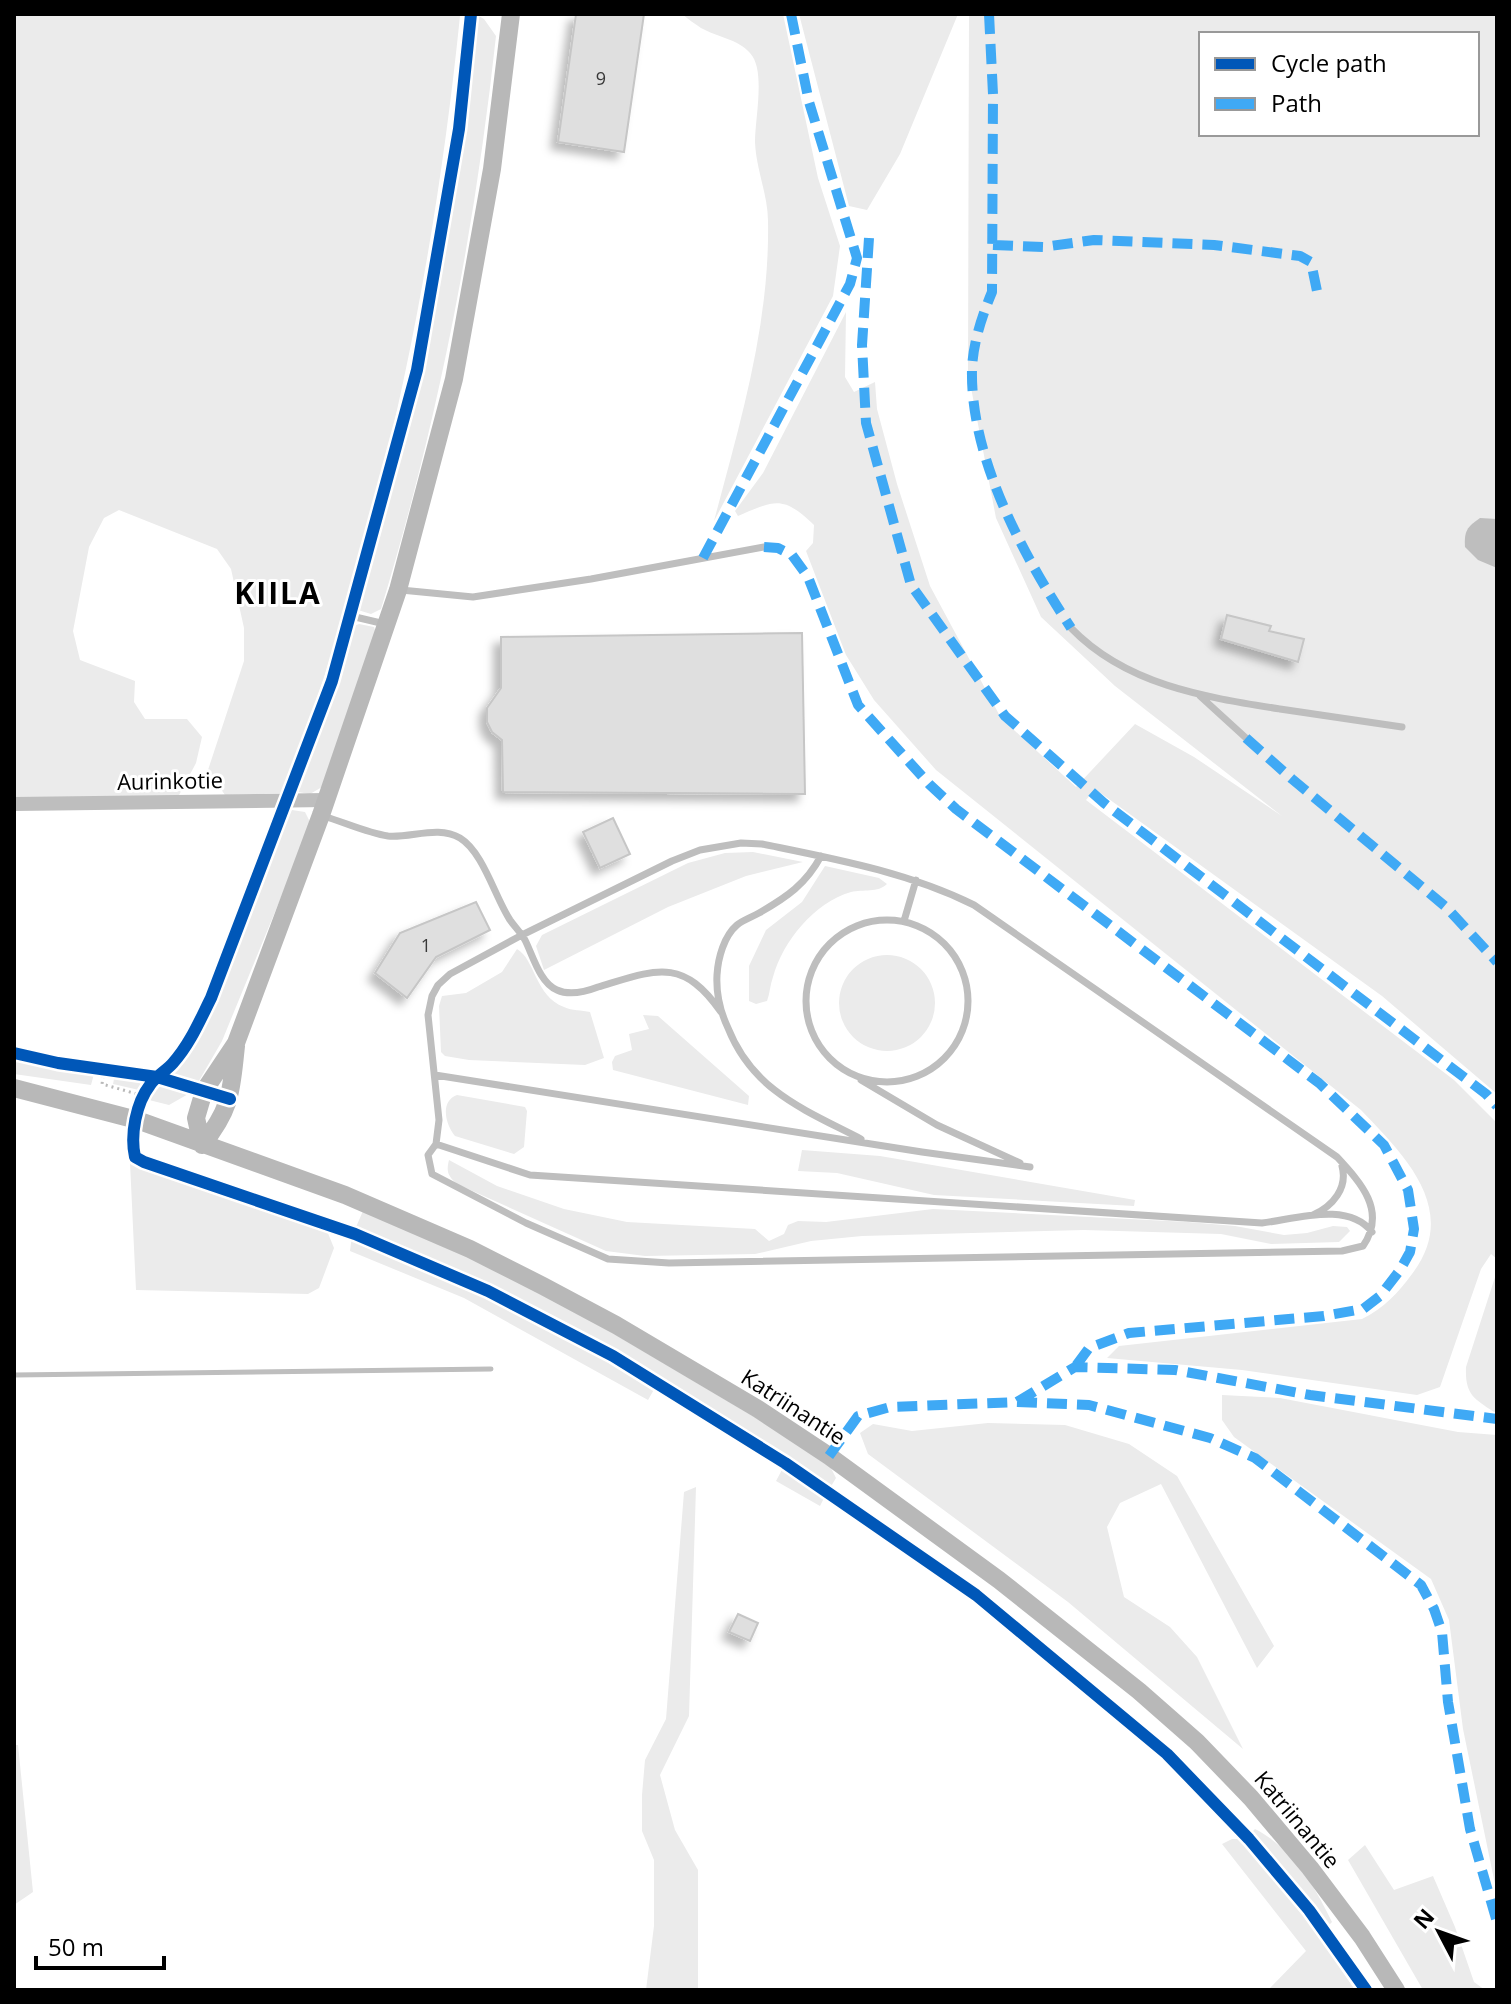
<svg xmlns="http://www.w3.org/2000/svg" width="1511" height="2004" font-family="'Open Sans',sans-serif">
<defs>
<filter id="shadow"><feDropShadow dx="-7" dy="7" stdDeviation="4" flood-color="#0004"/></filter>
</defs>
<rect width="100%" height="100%" fill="#fff"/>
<path fill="#ebebeb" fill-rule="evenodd" d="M 14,14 L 460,16 C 433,281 378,544 283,793 L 225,795 L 208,770 L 244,661 L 244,628 L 231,569 L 217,549 L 119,510 L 104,518 L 89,547 L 73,631 L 80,660 L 135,681 L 134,702 L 145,719 L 187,719 L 202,737 L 196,763 L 178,797 L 14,797 Z
M 475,14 L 484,19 L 496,36 C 475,230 438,422 381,609 L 371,614 L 358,610 C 387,504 415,399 436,291 C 454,200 464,107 475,14 Z
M 682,14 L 783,14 L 818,178 L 840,246 L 833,296 L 714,521 C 740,423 770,324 768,221 C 768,195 756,169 755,142 C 755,118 766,70 750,53 C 738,39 717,37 701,28 C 695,24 688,19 682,14 Z
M 799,14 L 958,14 L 900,154 L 867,210 L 849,206 Z
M 969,14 L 1497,14 L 1497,1094 L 1382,996 L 1095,789 L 1086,800 L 1454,1080 L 1497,1123 L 1497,1259 L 1491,1254 L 1481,1269 L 1440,1387 L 1417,1395 L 1242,1370 L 1107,1358 L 1119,1346 L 1362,1319 C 1384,1308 1398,1293 1412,1274 C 1461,1210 1404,1155 1361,1110 L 936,770 L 874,700 L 846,655 L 806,551 L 813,543 L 814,525 C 783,495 775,500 738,516 L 735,511 L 763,473 L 846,312 L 845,377 L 854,392 L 875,382 L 877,409 L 897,484 L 930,586 L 1001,718 L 1076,787 L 1135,724 L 1194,757 L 1282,816 L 1115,686 L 1041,617 L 996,518 L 968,372 ZM 1201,34 L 1477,34 L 1477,134 L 1201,134 Z
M 359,624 L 374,627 L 376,634 L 322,787 L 310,794 L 298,792 L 354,626 Z
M 292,810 L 305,812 L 309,820 L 309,829 L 222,1041 L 196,1086 L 180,1080 L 173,1073 L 174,1069 C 227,991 255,899 289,812 Z
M 753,852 L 803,862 L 746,876 L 668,907 L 544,970 L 536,946 L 542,935 L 688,863 L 725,853 Z
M 825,866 L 879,878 L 887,884 C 878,893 863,889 851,892 C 814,903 783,941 773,977 C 770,985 770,993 767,1001 L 756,1004 L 749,1001 L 749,966 L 766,930 L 802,902 Z
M 517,949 C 535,959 535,996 564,1007 C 572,1011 582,1010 590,1012 L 604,1058 L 585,1065 L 469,1060 L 445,1056 L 441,1052 L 439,1006 L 442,996 L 466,993 L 502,972 Z
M839 1003a48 48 0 1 1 96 0a48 48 0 1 1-96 0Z
M 643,1015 L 658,1016 L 749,1096 L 748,1105 L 613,1070 L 612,1062 L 615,1056 L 632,1050 L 629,1034 L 649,1029 Z
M 14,1057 L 94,1074 L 91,1085 L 14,1074 Z
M 125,1077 L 141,1081 L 139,1090 L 113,1084 L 114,1079 Z
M 160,1083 L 190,1093 L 169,1105 L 149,1100 L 153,1088 Z
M 457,1095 L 525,1107 L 527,1111 L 524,1147 L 514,1154 L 455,1136 C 445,1124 440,1101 457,1095 Z
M 802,1150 L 880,1156 L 1135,1200 L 1134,1206 L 934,1195 L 837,1173 L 798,1171 Z
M 449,1160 L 497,1186 L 564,1209 L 627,1222 L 755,1229 L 769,1241 L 784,1234 L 788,1225 L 798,1221 L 826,1222 L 933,1209 L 1188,1222 L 1235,1226 L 1284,1235 L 1307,1233 L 1333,1226 L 1347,1227 L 1350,1231 L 1339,1242 L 1271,1244 L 1221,1234 L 1084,1230 L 862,1236 L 811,1241 L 755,1254 L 645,1256 L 606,1251 L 457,1184 C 448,1176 446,1172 449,1160 Z
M 130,1163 L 325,1226 L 334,1248 L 319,1288 L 308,1294 L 136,1290 Z
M 363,1211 L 485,1264 L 572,1309 L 773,1428 L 831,1468 L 836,1478 L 830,1488 C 753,1436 674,1384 593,1338 C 517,1296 436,1262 356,1227 Z
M 352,1235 C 457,1280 560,1325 656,1386 L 648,1400 L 464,1298 L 350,1251 Z
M 1497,1271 L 1497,1411 L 1494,1412 C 1473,1398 1465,1394 1466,1367 Z
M 1222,1395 L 1280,1398 L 1458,1432 L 1497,1435 L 1497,1894 L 1463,1729 L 1449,1620 L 1431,1579 L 1234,1437 L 1222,1420 Z
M 988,1423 L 1065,1425 L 1129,1444 L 1177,1476 L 1274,1646 L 1257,1668 L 1161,1484 L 1120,1503 L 1107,1527 L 1124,1597 L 1170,1627 L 1197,1657 L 1243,1749 L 1068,1602 L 868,1454 L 860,1433 L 873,1424 L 912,1431 Z
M 784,1466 L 823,1491 L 825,1496 L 820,1506 L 776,1481 Z
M 696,1487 L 689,1716 L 660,1775 L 675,1830 L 698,1870 L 698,1990 L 646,1990 L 654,1926 L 654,1860 L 642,1831 L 642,1795 L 645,1760 L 666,1719 L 684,1492 Z
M 14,1745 L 18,1745 L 33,1892 L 14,1905 Z
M 1255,1829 C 1291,1847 1315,1886 1332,1922 L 1326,1928 L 1250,1834 Z
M 1232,1839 L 1242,1839 L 1296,1903 L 1355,1990 L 1268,1990 L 1306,1951 L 1222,1844 Z
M 1365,1845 L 1394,1890 L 1433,1876 L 1455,1927 L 1474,1982 L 1485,1990 L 1423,1990 L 1348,1860 Z"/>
<path fill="#bebebe" d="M 1480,518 L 1497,519 L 1497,568 L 1478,560 L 1465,547 C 1464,531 1467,527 1480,518 Z"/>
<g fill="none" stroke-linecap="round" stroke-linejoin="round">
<path stroke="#bebebe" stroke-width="5" d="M 14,1375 L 491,1369"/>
</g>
<path fill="#dfdfdf" stroke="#c6c6c6" stroke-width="2" filter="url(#shadow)" d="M 576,14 L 644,14 L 624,152 L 558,142 Z
M 1227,615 L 1271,626 L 1269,631 L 1304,639 L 1298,662 L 1221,639 Z
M 802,633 L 805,794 L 503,792 L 502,740 L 492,732 L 487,722 L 487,708 L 501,688 L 501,637 Z
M 613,818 L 630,854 L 600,868 L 583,832 Z
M 476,902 L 490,930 L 436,957 L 407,998 L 375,973 L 400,933 Z
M 738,1614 L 758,1623 L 750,1641 L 729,1632 Z"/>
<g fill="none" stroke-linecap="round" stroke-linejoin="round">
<path stroke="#b9b9b9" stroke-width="3" stroke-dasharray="2 4" stroke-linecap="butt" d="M 104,1070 L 102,1084 L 144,1096"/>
<path stroke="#bebebe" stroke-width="7" d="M 401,590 L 473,597 L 591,579 L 764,547
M 351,616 L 385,624
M 1071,628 C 1126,685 1204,697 1280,709 C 1321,715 1362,721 1402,727
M 1200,696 L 1246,738
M 323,816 C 344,822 367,833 388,836 C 412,838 438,825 460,838 C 483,852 495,897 510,920 C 515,927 521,933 525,940 C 533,956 540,983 557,990 C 570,996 585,992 598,987 C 655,970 682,956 721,1012
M 741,843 L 762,844 C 835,859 907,872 974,905 L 1337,1157 C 1361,1183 1387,1211 1363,1246 L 1342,1251 L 669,1263 L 608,1259 L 526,1223 L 432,1174 L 428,1155 L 436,1144 L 439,1120 L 428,1015 L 432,996 L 438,985 L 450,974 L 522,935 L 672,861 L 700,850 Z
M 821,856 C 806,884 787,897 759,913 C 752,917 743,920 737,925 C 724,936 718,958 717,975 C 716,994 720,1011 728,1028 C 753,1091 805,1110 861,1139
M806 1001a81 81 0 1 1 162 0a81 81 0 1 1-162 0Z
M 904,921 L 916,880
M 435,1075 L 922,1152 L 1030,1167
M 861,1080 L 937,1125 L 1020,1163
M 436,1144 L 530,1175 L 1262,1223 C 1296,1219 1348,1201 1372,1232
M 1313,1215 C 1333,1206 1348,1188 1342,1166"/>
<path stroke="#bebebe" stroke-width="14" d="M 14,804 L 326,800"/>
<path stroke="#b8b8b8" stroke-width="18" d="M 14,1088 L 137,1120 L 345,1195 L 470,1249 L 543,1286 L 616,1325 L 758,1409 L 829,1456 L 999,1580 L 1139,1691 L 1197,1742 L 1251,1798 L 1310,1868 L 1362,1937 L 1396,1990
M 202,1145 L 196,1118 L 204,1091 L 236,1043 L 321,815 L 398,590 L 454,379 L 492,169 L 511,14
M 202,1145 C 232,1108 231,1091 236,1046"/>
<path stroke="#3fa9f5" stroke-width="10" stroke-dasharray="20 10" stroke-linecap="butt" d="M 989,14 L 993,94 L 992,292 C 982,316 973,343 972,369 C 970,458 1023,555 1071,628
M 869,238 L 862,345 L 866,423 L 911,585 L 1005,716 L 1104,803 L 1486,1094 L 1497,1106
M 993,245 L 1043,247 L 1094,240 L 1214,245 L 1300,256 L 1311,262 L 1318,296
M 764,547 L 778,548 L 792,555 L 808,577 L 858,705 L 929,784 L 956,809 L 1319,1083 L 1384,1145 L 1408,1190 L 1414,1229 L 1410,1252 L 1400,1270 L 1380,1296 L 1363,1309 L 1324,1316 L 1129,1333 L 1089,1348 L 1075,1367
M 703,558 L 850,284 L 857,258 L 809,102 L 791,14
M 1246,738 L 1292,779 L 1446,907 L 1497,962
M 1017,1402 L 1089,1405 L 1210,1438 L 1255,1458 L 1421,1585 L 1434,1609 L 1442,1632 L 1448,1702 L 1470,1829 L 1497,1922
M 829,1456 L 858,1416 L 890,1407 L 1017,1402 L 1075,1367 L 1175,1370 L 1310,1395 L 1497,1419"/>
<g stroke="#fff" stroke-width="17">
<path id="cycleway" d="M 471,14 L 459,129 L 417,370 L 332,681 L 211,998 C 200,1020 190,1044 173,1063 C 166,1071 156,1076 150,1085 C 136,1103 130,1135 135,1157 L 144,1162 L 355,1234 L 488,1291 L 613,1356 L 785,1463 L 976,1595 L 1167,1754 L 1249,1839 L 1309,1910 L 1366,1990
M 14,1053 L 58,1063 L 157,1077 L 230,1099"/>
</g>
<use href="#cycleway" stroke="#0057b8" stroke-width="12"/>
</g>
<g text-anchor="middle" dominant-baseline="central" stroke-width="6" stroke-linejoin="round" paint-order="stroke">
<g font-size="18" fill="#383838">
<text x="601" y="78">9</text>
<text x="426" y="945">1</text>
</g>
<g font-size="22" fill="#000" stroke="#fff">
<text transform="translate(170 780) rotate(-1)">Aurinkotie</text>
<text transform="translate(794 1406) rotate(33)">Katriinantie</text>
<text transform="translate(1298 1819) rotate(50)">Katriinantie</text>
</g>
<g font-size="30" font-weight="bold" letter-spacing="2" fill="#000" stroke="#fff">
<text x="278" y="592">KIILA</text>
</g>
</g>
<rect width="1511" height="2004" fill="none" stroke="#000000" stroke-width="32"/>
<rect x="1199" y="32" width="280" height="104" fill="#ffffff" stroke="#999999" stroke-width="2"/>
<rect x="1215" y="58" width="40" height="12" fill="#0057b8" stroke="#999999" stroke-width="2"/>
<text x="1271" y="72" font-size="24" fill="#000000">Cycle path</text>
<rect x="1215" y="98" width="40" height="12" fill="#3fa9f5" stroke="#999999" stroke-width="2"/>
<text x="1271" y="112" font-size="24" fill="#000000">Path</text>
<g transform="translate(1439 1932) rotate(311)" stroke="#ffffff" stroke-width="6" paint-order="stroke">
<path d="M0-6L14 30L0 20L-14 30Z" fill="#000000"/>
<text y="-12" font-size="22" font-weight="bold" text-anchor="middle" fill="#000000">N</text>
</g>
<path d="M36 1956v12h128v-12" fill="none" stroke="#000000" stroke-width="4"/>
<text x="48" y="1956" font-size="24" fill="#000000" stroke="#ffffff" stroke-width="6" paint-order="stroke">50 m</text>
</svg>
